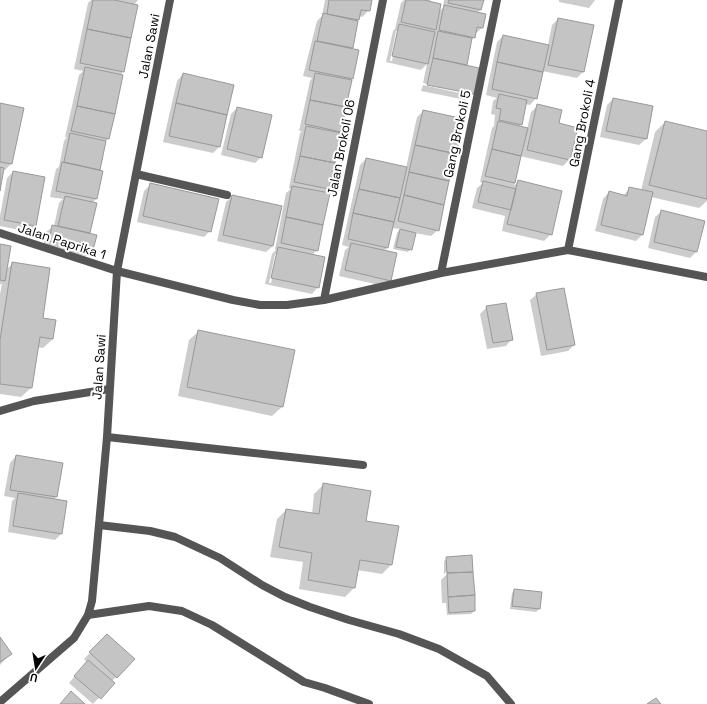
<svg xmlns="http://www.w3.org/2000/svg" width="707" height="704" font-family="'Space Grotesk',sans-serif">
<rect width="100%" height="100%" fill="#fff"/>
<path fill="#0003" fill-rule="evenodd" d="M 91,0 L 138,0 L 134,5 L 137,6 L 123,72 L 120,76 L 122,76 L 108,139 L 105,142 L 99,171 L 102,172 L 96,199 L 92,203 L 96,204 L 89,234 L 95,236 L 92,250 L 86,256 L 43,247 L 46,232 L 54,226 L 59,203 L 63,199 L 50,197 L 56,169 L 59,167 L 64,141 L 67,137 L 65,137 L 79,75 L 83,71 L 74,69 L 88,3 Z
M 325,0 L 371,0 L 369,10 L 362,17 L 359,16 L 352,48 L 350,49 L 352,79 L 349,81 L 328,189 L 324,193 L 317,250 L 312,255 L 318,287 L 312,294 L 265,284 L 272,254 L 276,250 L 275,249 L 286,193 L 291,189 L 289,188 L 300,133 L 302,131 L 299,131 L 310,81 L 312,78 L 303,76 L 317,21 L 322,16 ZM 275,254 L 277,254 L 271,283 L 269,283 Z
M 404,0 L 431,0 L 429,2 L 438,12 L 443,8 L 444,0 L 483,0 L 480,10 L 477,13 L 482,28 L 475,34 L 474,37 L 471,41 L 465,66 L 478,69 L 473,94 L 466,100 L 421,91 L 423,85 L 469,95 L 469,93 L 423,83 L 427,64 L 421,70 L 386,62 L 393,31 L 395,29 L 401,3 ZM 396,31 L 398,31 L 392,61 L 390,61 Z
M 559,0 L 595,0 L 589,8 L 559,2 Z
M 558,19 L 593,26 L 583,72 L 577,78 L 542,71 L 536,98 L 530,105 L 525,104 L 521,124 L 518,127 L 527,129 L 531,112 L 538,105 L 558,124 L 569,160 L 563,166 L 520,156 L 514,186 L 518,181 L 551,234 L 544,241 L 502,231 L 505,216 L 472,208 L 477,188 L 483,183 L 480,182 L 492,128 L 494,126 L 495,115 L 491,114 L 493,101 L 497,98 L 486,95 L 497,42 L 503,36 L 548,45 L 552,25 Z
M 183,74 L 233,86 L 219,147 L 213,153 L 163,142 L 177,81 Z
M 613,99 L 652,107 L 646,139 L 639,145 L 600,137 L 607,105 Z
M 0,104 L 11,164 L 5,170 L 3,170 L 0,186 Z
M 237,108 L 261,157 L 255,163 L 221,155 L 231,114 Z
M 424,111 L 438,230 L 431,236 L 415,233 L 411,249 L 408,252 L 393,249 L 397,233 L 400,229 L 392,228 L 387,248 L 384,251 L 390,280 L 384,286 L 339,276 L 345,250 L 349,247 L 342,245 L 360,165 L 366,159 L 406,168 L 417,117 Z
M 665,122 L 707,132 L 707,201 L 699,208 L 651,197 L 642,235 L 636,241 L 595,231 L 603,199 L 609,192 L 623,196 L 630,188 L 641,191 L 655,132 Z
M 13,172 L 35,225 L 29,232 L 0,226 L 0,216 L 7,178 Z
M 151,184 L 210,231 L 204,237 L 137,222 L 144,191 Z
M 233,196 L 281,207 L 273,246 L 266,252 L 217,241 L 226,202 Z
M 662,211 L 704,221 L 696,252 L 690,258 L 648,248 L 655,217 Z
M 0,245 L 6,270 L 13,263 L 53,339 L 43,348 L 37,347 L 31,388 L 21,397 L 0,394 L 0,294 L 2,283 L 0,285 Z
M 537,294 L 574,345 L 568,351 L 541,356 L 530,300 Z
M 487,307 L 512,339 L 506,346 L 487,349 L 480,314 Z
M 199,331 L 282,407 L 272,416 L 178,396 L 189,340 Z
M 16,456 L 61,464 L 56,497 L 54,500 L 66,502 L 61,534 L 55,540 L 8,532 L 12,501 L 15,498 L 4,496 L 10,463 Z
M 324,484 L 365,522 L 391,565 L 382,574 L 357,570 L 354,588 L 345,597 L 299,589 L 303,562 L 270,557 L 277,519 L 286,510 L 312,514 L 314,494 Z
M 447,558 L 474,611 L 471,614 L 447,615 L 446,603 L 442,603 L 441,580 L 451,570 L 450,569 L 444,574 L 444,561 Z
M 515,590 L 539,609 L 536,612 L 510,609 L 512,593 Z
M 107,635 L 133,660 L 112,681 L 113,683 L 93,704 L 69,683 L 87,662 L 84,659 Z
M 0,638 L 10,654 L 0,665 Z"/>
<path fill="#c4c4c4" stroke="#999" d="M 93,0 L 114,0 L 138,5 L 131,38 L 87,29 Z
M 329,0 L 372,0 L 370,11 L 361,10 L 359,20 L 327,14 Z
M 406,0 L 424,0 L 441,4 L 436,30 L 401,22 Z
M 449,0 L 484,0 L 481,10 L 448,3 Z
M 444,5 L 486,14 L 483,28 L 477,27 L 475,38 L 439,30 Z
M 323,13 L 358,21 L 353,48 L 317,41 Z
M 558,18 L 594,25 L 584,72 L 548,65 Z
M 399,24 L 435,32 L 428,64 L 392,56 Z
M 87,29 L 131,38 L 124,72 L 80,63 Z
M 438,31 L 472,38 L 467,65 L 433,58 Z
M 503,35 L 549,45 L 543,72 L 497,62 Z
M 315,41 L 359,50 L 353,79 L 309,70 Z
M 433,58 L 479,68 L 474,94 L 427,85 Z
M 497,62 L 543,72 L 537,99 L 492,89 Z
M 85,67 L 123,75 L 115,114 L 77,106 Z
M 183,73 L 234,85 L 227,115 L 176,103 Z
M 315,73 L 352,80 L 346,107 L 310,100 Z
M 499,94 L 527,100 L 522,125 L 499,120 L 501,109 L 496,108 Z
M 613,98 L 653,106 L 647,139 L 606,131 Z
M 310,100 L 346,107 L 341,132 L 305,124 Z
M 0,103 L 24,108 L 12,164 L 0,162 Z
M 176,103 L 227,115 L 220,147 L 169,136 Z
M 537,104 L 562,110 L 559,123 L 578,128 L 570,160 L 527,150 Z
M 77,106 L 115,114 L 109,139 L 71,131 Z
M 237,107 L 272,115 L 262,158 L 227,149 Z
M 423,110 L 464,119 L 456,154 L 415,145 Z
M 498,121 L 528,128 L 521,156 L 492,149 Z
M 665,121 L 707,131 L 707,199 L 649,185 Z
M 306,126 L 341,133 L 335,163 L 300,156 Z
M 70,133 L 106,141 L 100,170 L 64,162 Z
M 415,145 L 456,154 L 449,181 L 409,172 Z
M 492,149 L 521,156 L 515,183 L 485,176 Z
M 300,156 L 335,163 L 329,189 L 294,182 Z
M 366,158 L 407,167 L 400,198 L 359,189 Z
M 62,162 L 103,171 L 97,199 L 56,191 Z
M 0,167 L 4,168 L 0,191 Z
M 13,171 L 45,177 L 36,226 L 4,220 Z
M 409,172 L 449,181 L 444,205 L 404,195 Z
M 518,180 L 562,191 L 552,235 L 507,224 Z
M 483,181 L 516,189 L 511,210 L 478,202 Z
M 150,183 L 219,199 L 211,232 L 143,216 Z
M 292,186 L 330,193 L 323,225 L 286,217 Z
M 629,187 L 653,192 L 643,235 L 601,225 L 609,191 L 627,196 Z
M 359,189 L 400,198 L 394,222 L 353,213 Z
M 232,195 L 282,206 L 273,246 L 223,235 Z
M 404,195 L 444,205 L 439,231 L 398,221 Z
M 65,196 L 97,203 L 90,233 L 58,226 Z
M 661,210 L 705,221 L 697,252 L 654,242 Z
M 353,213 L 394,222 L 388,248 L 348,239 Z
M 286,217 L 323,225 L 318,251 L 281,243 Z
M 52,225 L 97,235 L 93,250 L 49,241 Z
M 400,229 L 416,233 L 412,250 L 396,247 Z
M 351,243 L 397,253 L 391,281 L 345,270 Z
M 0,244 L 11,246 L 5,281 L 0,280 Z
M 278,247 L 325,257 L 319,288 L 271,278 Z
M 12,262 L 50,268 L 43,318 L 56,320 L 53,339 L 40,337 L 32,388 L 0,384 L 0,340 Z
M 564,288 L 575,345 L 547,350 L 536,293 Z
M 506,303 L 513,340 L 493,343 L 486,306 Z
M 198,330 L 295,350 L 283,407 L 187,387 Z
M 16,455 L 63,463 L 57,497 L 10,490 Z
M 323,483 L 371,491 L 366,521 L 399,526 L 392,565 L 360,560 L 355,588 L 308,580 L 312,553 L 279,547 L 286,509 L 319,514 Z
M 18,493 L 67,501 L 62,534 L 13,526 Z
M 472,555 L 473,572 L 447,573 L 446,557 Z
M 473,572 L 475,595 L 448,597 L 447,573 Z
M 514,589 L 542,592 L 540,609 L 512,606 Z
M 475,595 L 475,611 L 449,613 L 448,597 Z
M 107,634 L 135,659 L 117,678 L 89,652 Z
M 0,637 L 12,654 L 0,662 Z
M 88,660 L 115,683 L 101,699 L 74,676 Z
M 71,691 L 85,704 L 60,704 Z
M 656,698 L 661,704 L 647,704 Z"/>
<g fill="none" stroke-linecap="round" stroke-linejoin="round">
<path stroke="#555" stroke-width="8" d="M 0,411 L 34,401 L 109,389
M 107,437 L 363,465"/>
<path stroke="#555" stroke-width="8" d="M 136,174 L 227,195
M 0,233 L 117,271 L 233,300 L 260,305 L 287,305 L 324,300 L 441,273 L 568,250 L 707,277
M 568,250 L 619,0
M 441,273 L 497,0
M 324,300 L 383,0
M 99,525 L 150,531 L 175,537 L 220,558 L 262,585 L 285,597 L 310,607 L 349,620 L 399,634 L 439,649 L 487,676 L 511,704
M 88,615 L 149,606 L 182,611 L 212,625 L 304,682 L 325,688 L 369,704
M 0,702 L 74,638 L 88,615 L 92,601 L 107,437 L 117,271 L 170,0"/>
</g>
<g text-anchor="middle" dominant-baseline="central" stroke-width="4" stroke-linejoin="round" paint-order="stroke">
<g font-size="13" fill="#000" stroke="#fff">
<text transform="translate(149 46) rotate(-79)">Jalan Sawi</text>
<text transform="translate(582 123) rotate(-79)">Gang Brokoli 4</text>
<text transform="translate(457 134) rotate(-78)">Gang Brokoli 5</text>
<text transform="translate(341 148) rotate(-79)">Jalan Brokoli 06</text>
<text transform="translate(62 241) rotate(18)">Jalan Paprika 1</text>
<text transform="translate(99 367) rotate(-86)">Jalan Sawi</text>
</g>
</g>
<g transform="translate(36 668) rotate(192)" stroke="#ffffff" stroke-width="3" paint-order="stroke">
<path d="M0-3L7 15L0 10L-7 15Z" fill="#000000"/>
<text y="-6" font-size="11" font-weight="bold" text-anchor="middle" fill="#000000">U</text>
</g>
</svg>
